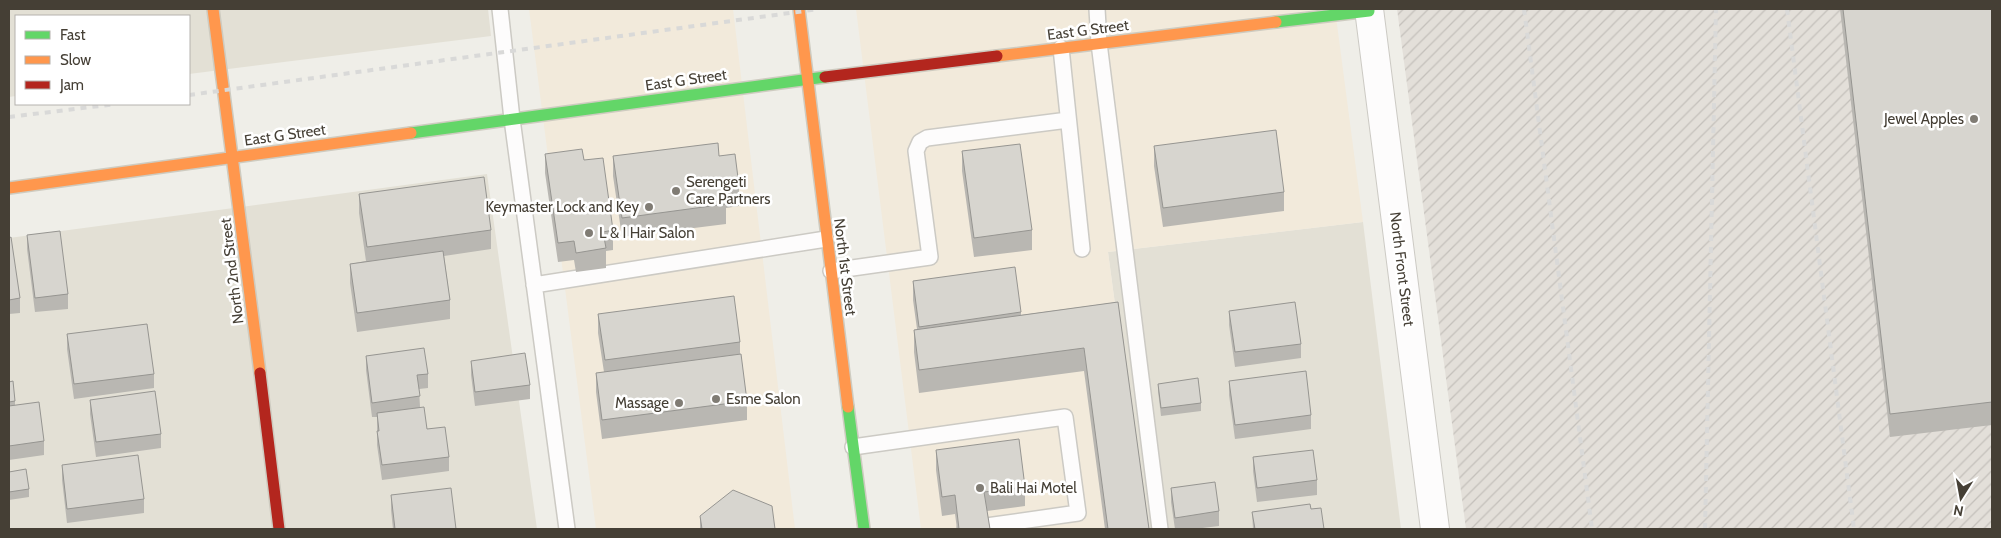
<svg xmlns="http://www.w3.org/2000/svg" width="2001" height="538" font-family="Cabin,sans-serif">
<defs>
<pattern id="industrial-furrows" width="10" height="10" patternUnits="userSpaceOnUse" patternTransform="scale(1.25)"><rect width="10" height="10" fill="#e3dfd9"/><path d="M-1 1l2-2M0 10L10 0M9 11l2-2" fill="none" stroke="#c4c0bb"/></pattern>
</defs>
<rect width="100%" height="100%" fill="#efeee8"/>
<path fill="#e3e0d5" d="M 9,9 L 488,9 L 491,36 L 189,74 L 189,16 L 16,16 L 16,96 L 9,97 Z
M 487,174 L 537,529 L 9,529 L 9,238 Z
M 1363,222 L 1401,529 L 1145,529 L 1108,252 Z"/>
<path fill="#f2eadb" d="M 529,9 L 733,9 L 795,529 L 596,529 Z
M 856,9 L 1335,9 L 1363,222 L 1108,252 L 1145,529 L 921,529 Z"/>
<path fill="url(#industrial-furrows)" d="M 1397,9 L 1992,9 L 1992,529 L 1466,529 Z"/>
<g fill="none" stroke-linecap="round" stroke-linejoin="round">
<g stroke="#cccac4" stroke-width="18">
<path id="lane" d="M 500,9 L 512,119 L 567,529
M 1097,9 L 1099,43 L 1160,529
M 1061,48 L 1082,249
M 831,271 L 930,257 L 916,151 L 920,142 L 927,138 L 1068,120
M 534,285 L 826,239
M 853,447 L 1065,417 L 1078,513 L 965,529"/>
</g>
<g stroke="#cccac4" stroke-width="30">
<path id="street" d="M 1369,9 L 1435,529"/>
</g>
<g stroke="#cecbc0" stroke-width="14">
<path id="fast" d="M 1276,22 L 1369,11
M 411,133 L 825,77
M 848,407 L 864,529"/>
</g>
<g stroke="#cecbc0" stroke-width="14">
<path id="slow" d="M 213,9 L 260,373
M 799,9 L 848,407
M 997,56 L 1276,22
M 9,188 L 411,133"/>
</g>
<g stroke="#cecbc0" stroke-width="14">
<path id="jam" d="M 825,77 L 997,56
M 260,373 L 279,529"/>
</g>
<use href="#lane" stroke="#fdfcfc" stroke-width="15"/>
<use href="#street" stroke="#fdfcfc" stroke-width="28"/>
<use href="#fast" stroke="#63d668" stroke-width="11"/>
<use href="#slow" stroke="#ff974d" stroke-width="11"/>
<use href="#jam" stroke="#b3261e" stroke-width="11"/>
<path stroke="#d9d9d8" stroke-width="4" stroke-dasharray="6 6" stroke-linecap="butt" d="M 1524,9 L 1592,529
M 1787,9 L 1854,529
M 189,95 L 819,9
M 9,117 L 116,104
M 1705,529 L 1716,9"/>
</g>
<path fill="#b9b7b2" d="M 1840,9 L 1992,9 L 1992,425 L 1890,437 Z
M 1154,146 L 1284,192 L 1284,211 L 1163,227 L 1154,166 Z
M 962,151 L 1032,230 L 1032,250 L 974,257 L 962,171 Z
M 545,154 L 584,160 L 613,230 L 613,250 L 606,251 L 606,268 L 576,272 L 574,260 L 558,262 L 545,173 Z
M 613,156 L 719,156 L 739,186 L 739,206 L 726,208 L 726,224 L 622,237 L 613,176 Z
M 359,194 L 491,230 L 491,249 L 444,256 L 450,300 L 450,319 L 357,332 L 350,283 L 350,264 L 366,261 L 359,213 Z
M 27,235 L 68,294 L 68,309 L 35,312 L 27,249 Z
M 9,238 L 20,298 L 20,313 L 9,314 Z
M 913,281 L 1021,312 L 1021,315 L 1118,302 L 1149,529 L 1105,529 L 1084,371 L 919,393 L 914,352 L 914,330 L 917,329 L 913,300 Z
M 1229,311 L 1301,344 L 1301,358 L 1235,367 L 1229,325 Z
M 598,314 L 740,342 L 740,354 L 747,401 L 747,420 L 602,439 L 596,392 L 596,373 L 604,372 L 598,333 Z
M 67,334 L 154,374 L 154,388 L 74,399 L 67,349 Z
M 366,356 L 428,374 L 428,388 L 419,389 L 420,407 L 427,429 L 449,457 L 449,471 L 382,480 L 377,445 L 377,417 L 372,417 L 366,370 Z
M 471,361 L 530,385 L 530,399 L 475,406 L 471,375 Z
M 1229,381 L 1311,415 L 1311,429 L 1235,439 L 1229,395 Z
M 9,382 L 15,401 L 15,405 L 44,441 L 44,455 L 9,460 Z
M 1158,384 L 1201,403 L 1201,411 L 1161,416 L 1158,391 Z
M 90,400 L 161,434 L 161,448 L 96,457 L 90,414 Z
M 936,450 L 1025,487 L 1025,506 L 987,511 L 990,529 L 957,529 L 955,514 L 942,516 L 936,470 Z
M 1253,457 L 1317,480 L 1317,495 L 1257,502 L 1253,471 Z
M 62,465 L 144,499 L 144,513 L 67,523 L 62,480 Z
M 9,472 L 29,489 L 29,497 L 9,500 Z
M 1171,488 L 1219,511 L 1219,526 L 1194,529 L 1175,529 L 1171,502 Z
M 391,495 L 456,529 L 393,529 L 391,510 Z
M 1311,509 L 1324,529 L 1253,529 L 1252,512 Z
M 700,516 L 775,529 L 700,529 Z"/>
<path fill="#d7d5cf" stroke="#969591" d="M 1843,9 L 1992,9 L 1992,402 L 1890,414 Z
M 1276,130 L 1284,192 L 1163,208 L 1154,146 Z
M 718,143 L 719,156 L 735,154 L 739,186 L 724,189 L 726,204 L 622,218 L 613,156 Z
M 1020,144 L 1032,230 L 974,238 L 962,151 Z
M 582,149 L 584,160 L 603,158 L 613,230 L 603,232 L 606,248 L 576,253 L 574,241 L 558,243 L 545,154 Z
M 484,177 L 491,230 L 367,247 L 359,194 Z
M 60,231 L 68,294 L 35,298 L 27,235 Z
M 11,237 L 20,298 L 9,300 L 9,238 Z
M 443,251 L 450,300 L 357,313 L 350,264 Z
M 1015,267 L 1021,312 L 919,327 L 913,281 Z
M 734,296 L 740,342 L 605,360 L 598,314 Z
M 1118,302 L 1149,529 L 1108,529 L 1084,348 L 919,370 L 914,330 Z
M 1295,302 L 1301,344 L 1235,352 L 1229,311 Z
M 147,324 L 154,374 L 74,384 L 67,334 Z
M 424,348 L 428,374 L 417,375 L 420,396 L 372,403 L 366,356 Z
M 525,353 L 530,385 L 475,392 L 471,361 Z
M 741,354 L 747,401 L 602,420 L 596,373 Z
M 1306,371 L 1311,415 L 1235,425 L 1229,381 Z
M 1198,378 L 1201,403 L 1161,408 L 1158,384 Z
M 13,381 L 15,401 L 9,402 L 9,382 Z
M 155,391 L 161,434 L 96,442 L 90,400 Z
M 39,402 L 44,441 L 9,446 L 9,406 Z
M 424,407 L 427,429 L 445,427 L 449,457 L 382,465 L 377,431 L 379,431 L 377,413 Z
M 1019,439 L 1025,487 L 984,492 L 990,529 L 959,529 L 955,495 L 942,497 L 936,450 Z
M 1313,450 L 1317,480 L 1257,488 L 1253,457 Z
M 138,455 L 144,499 L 67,509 L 62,465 Z
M 26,469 L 29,489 L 9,492 L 9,472 Z
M 1215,482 L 1219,511 L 1175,518 L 1171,488 Z
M 451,488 L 456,529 L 395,529 L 391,495 Z
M 733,490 L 772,506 L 775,529 L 702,529 L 700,516 Z
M 1310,504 L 1311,509 L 1321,508 L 1324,529 L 1255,529 L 1252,512 Z"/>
<g fill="#807c74" stroke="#fff" stroke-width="2">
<circle cx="1974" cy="119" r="5"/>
<circle cx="676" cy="191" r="5"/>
<circle cx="649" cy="207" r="5"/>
<circle cx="589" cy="233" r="5"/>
<circle cx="716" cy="399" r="5"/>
<circle cx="679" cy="403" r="5"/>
<circle cx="980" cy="488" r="5"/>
</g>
<g text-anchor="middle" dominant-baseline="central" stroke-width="5" stroke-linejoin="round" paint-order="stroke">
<g font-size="15" fill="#453f35" stroke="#fff">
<text transform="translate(1088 30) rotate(-7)">East G Street</text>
<text transform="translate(686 80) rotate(-8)">East G Street</text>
<text transform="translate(285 135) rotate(-8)">East G Street</text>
<text transform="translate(845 267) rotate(83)">North 1st Street</text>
<text transform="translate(1402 269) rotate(83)">North Front Street</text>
<text transform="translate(232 271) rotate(-97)">North 2nd Street</text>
</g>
<g font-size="15" fill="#453f35" stroke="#fff" text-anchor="start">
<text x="1964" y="119" text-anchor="end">Jewel Apples</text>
<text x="686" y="182">Serengeti<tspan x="686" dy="17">Care Partners</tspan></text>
<text x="639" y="207" text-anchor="end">Keymaster Lock and Key</text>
<text x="599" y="233">L &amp; I Hair Salon</text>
<text x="726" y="399">Esme Salon</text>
<text x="669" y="403" text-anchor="end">Massage</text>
<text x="990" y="488">Bali Hai Motel</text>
</g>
</g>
<rect width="2001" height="538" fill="none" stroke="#453f35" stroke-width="20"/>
<rect x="15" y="15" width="175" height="90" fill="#ffffff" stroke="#b5b2ae"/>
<rect x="25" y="31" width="25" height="8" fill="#63d668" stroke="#b5b2ae"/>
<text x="60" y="40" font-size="15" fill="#453f35">Fast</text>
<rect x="25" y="56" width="25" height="8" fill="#ff974d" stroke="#b5b2ae"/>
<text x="60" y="65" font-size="15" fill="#453f35">Slow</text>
<rect x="25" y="81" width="25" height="8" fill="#b3261e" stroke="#b5b2ae"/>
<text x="60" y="90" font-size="15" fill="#453f35">Jam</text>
<g transform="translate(1961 498) rotate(191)" stroke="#ffffff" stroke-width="4" paint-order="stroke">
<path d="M0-4L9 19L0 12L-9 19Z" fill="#453f35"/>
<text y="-8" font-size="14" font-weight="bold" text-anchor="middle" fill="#453f35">N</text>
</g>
</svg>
